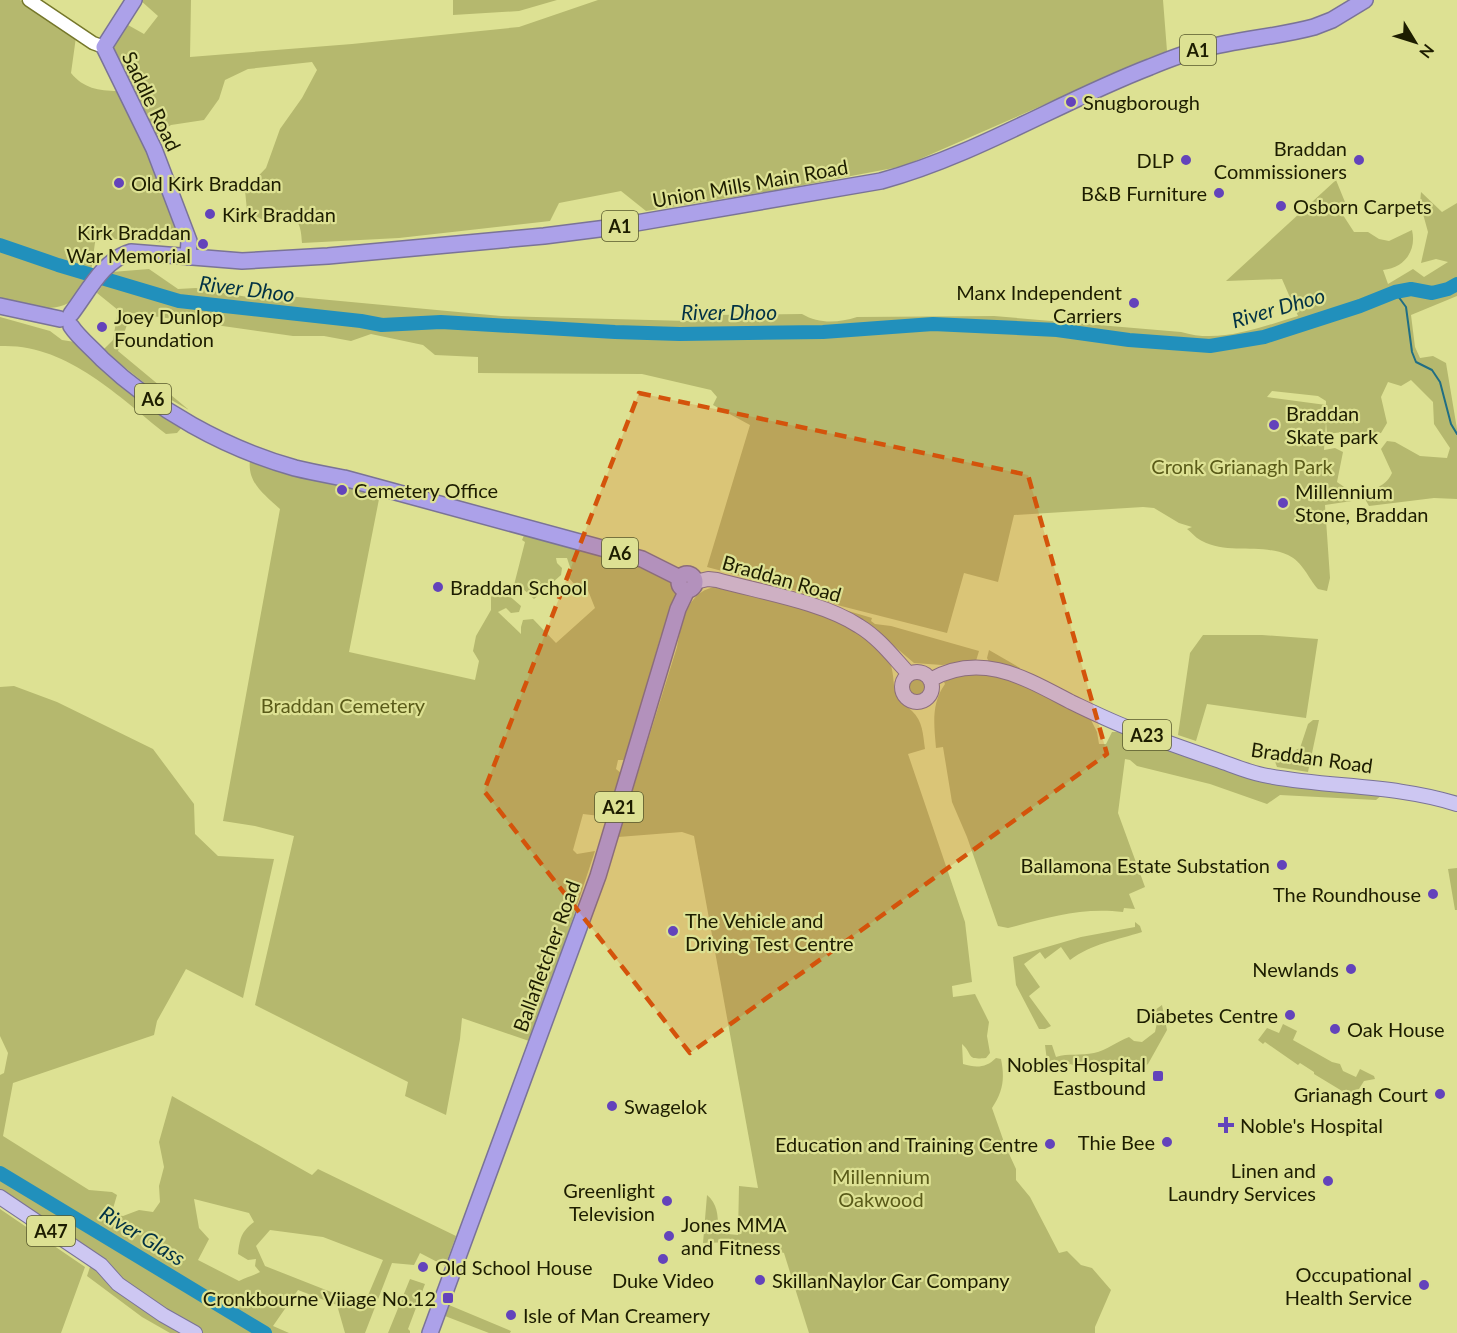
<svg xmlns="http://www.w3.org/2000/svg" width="1457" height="1333" font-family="Lato,sans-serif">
<rect width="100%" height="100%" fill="#dde193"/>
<path fill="#b5b86e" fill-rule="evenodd" d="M 0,0 L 20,0 L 76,37 L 71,73 C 83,88 99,91 117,91 L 151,151 L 177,224 C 176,239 169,243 154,242 L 155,231 L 140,229 L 135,241 L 96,237 C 93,252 93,269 88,283 C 86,287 82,291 79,294 C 59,318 27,305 0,299 Z
M 140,0 L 191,0 L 190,57 L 352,44 L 519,27 L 598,0 L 1163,0 L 1167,51 L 904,166 L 777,190 L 646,211 L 621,191 L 559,203 L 550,221 L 399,238 L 302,243 C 301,225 299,219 283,210 L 263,220 L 247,211 L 245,190 L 266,168 L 280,129 L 302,98 L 317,70 L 312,62 L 248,69 L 225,80 L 219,99 L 204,120 L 171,125 L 154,136 L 117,64 L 113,45 L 128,25 L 144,34 L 158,16 Z
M 453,0 L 557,0 L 519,11 L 453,15 Z
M 1336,180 L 1347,207 L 1341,212 L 1354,232 L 1368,232 L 1379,239 L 1389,241 L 1412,230 C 1417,251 1404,268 1383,270 L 1388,284 L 1413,269 L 1424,277 L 1448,262 L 1436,259 L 1421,263 L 1428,232 L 1420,203 L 1421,192 L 1442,212 L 1457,203 L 1457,296 L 1411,315 L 1415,347 L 1420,358 L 1433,356 L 1446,363 L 1457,429 L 1457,499 L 1434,498 L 1369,506 L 1365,499 C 1372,485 1384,490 1392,473 L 1381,449 L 1387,441 L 1395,442 L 1420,456 L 1447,458 L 1450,448 L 1434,424 L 1433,402 L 1411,380 L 1401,386 L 1388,382 L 1381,397 L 1387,423 L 1381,433 L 1358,436 L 1343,432 L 1327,434 L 1326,422 L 1324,450 L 1335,448 L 1343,452 L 1337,482 L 1350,491 L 1352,501 L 1325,505 L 1330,578 L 1327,591 L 1318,589 C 1308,578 1303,562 1288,555 C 1261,543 1229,555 1202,541 C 1197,539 1192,533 1187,529 L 1192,527 L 1179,523 L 1154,508 L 1143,507 L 1014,515 L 998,582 L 964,573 L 947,633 L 841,606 L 804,593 L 707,567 L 750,425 L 713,405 L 717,397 L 711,390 L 642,374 L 478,373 L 478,357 L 435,355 L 423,345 L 371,334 L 351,341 L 324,336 L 293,336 L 131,313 L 118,351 L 189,410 L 152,389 L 103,350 L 113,340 L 118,310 L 97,293 L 112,272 L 149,269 L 178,289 L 196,288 L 259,299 L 276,295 L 501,316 L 688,321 L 709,315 L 802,314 C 819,324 838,323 857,317 L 994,316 L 1181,332 C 1220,344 1261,327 1298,316 L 1282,279 L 1226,281 ZM 1272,391 L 1318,396 L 1326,401 L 1326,405 L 1267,397 Z
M 0,317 L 50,331 L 62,340 L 75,342 L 183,426 L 177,433 L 166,434 C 118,396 66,343 0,346 Z
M 250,460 L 332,483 L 380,494 L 349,652 L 475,680 L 479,661 L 473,651 L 476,636 L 491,610 L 491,591 L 506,593 L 521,606 L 519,612 L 511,613 L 506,608 L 498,612 L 521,634 L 521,627 L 523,620 L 533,619 L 556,643 L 595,608 L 587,588 L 577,587 L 567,576 L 572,573 L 567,558 L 556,558 L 557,563 L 562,568 L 561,575 L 534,599 L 522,588 L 515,592 L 514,585 L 525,542 L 522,540 L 525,533 C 555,540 657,562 673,584 C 679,592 676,602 673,611 C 670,621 669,629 661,635 L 626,758 L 625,760 L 618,760 L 616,769 L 621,773 L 608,817 L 583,814 L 573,850 L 577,854 L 595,851 L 532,1042 L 462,1018 L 460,1039 L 446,1115 L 405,1096 L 408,1082 L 255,1005 L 294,836 L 255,826 L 223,821 L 280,509 C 265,495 247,483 250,460 Z
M 714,587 L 819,613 C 839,621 882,644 890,663 C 895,675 892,688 898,699 C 902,705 907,706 912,711 C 923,721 923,735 925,749 L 908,754 L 965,922 L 972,982 L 952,986 L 953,997 L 975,994 L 989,1022 L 987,1036 L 990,1053 L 986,1058 C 965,1060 974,1055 962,1044 L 963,1064 C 976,1068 986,1068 996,1058 L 1001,1059 C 1005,1079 1003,1091 992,1108 L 1005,1145 L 1016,1169 L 1016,1180 L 1030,1197 L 1059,1253 L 1067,1251 L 1081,1265 L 1092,1268 L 1111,1290 L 1095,1327 L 1095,1333 L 809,1333 L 784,1253 L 771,1249 L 743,1249 L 733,1242 L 703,1243 L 707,1195 C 719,1205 718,1219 718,1233 L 738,1235 L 739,1186 L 758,1188 L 694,836 L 682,832 L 618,837 L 677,647 C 682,623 686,593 714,587 Z
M 845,610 L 872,618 L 871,621 L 875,624 L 891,626 L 979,651 L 976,661 L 942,665 L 914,663 L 872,627 Z
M 1203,635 L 1262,635 L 1318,639 L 1306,718 L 1207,704 L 1196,741 L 1178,735 L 1190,653 Z
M 989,650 L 1020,668 L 1019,670 L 989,662 L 987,658 Z
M 969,671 L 1008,675 L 1089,716 L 1097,732 L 1099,744 L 1106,744 L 1112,732 L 1125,732 L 1176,753 L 1253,778 L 1383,794 L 1376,800 L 1280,795 L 1267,804 L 1210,784 L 1137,766 L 1130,760 L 1125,759 L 1118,813 L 1145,887 L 1129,894 L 1135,909 L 1124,908 L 1123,912 C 1080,907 1048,918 1008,928 L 998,926 L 967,837 L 952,802 L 943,747 L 936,748 C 934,724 931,704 945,684 L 944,682 Z
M906 687a10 10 0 1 1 20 0a10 10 0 1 1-20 0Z
M 14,686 L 57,702 L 153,749 L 194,804 L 195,834 L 218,856 L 274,859 L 243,998 L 186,969 L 157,1021 L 154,1035 L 13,1083 L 3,1136 L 89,1190 L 112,1192 L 117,1195 L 112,1212 L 113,1214 L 123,1216 L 139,1210 L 153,1212 L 160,1202 L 159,1186 L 164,1167 L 159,1142 L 172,1096 L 312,1175 L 318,1169 L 456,1236 L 445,1266 L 420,1253 L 414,1265 L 392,1263 L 365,1333 L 345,1333 L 337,1305 L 298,1290 L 273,1326 L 289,1333 L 170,1333 L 142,1317 L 87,1276 L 94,1255 L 0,1192 L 0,1075 L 4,1073 L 8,1053 L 0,1036 L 0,687 ZM 194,1199 L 249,1213 L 254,1222 C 241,1232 240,1238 238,1254 L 248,1260 L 256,1259 L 255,1266 L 260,1272 C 253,1276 246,1277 239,1281 L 198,1260 L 209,1239 L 199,1228 ZM 270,1230 L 323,1237 L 383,1260 L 364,1305 L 265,1266 L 256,1246 Z
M 1313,720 L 1319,720 L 1308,772 L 1277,767 L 1273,756 L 1289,753 L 1300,748 L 1308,724 Z
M 1457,868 L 1457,910 L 1455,910 L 1448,869 Z
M 1135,922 L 1140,926 L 1142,932 C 1117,940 1091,944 1070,960 L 1061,947 L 1045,959 L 1040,952 L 1024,964 L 1040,987 L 1029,996 L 1051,1026 L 1045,1029 L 1039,1029 L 1016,985 L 1013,957 L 1081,937 L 1135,927 Z
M 1162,1005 L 1167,1030 L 1148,1064 L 1137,1071 C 1131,1070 1124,1067 1118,1067 C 1100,1066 1089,1071 1070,1064 L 1054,1071 L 1048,1069 L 1045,1045 L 1052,1045 L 1056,1057 C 1068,1053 1081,1056 1094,1053 C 1107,1050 1116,1042 1129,1037 L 1134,1041 L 1142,1042 L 1155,1032 L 1157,1023 L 1155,1010 Z
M 1283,1024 L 1297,1031 L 1293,1040 L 1332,1062 L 1340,1064 L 1343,1071 L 1356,1077 L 1360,1069 L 1374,1076 L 1375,1079 L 1364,1081 L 1359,1089 L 1355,1090 L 1352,1097 L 1314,1074 L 1314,1072 L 1300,1063 L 1298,1065 L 1265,1042 L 1263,1044 L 1258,1040 L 1267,1028 L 1279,1033 Z
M 0,1209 L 85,1267 L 61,1333 L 0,1333 Z
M 410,1279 L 425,1284 L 408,1329 L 410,1331 L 410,1333 L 388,1333 Z
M 449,1305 L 511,1331 L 510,1333 L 489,1333 L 445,1316 Z"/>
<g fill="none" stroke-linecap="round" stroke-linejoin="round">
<path stroke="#206e84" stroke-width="2" d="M 1395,292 L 1406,307 L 1412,352 L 1416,362 L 1432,370 L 1440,382 L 1451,424 L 1457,434"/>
<path stroke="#2190bc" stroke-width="14" d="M 0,245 L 58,265 L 179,301 L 361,321 L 382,325 L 441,322 L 615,332 L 680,334 L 823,332 L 933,324 L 1057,330 L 1129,340 L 1210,346 L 1264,337 L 1360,306 L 1395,292 L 1411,289 L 1432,293 L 1448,289 L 1457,284
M 0,1173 L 265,1333"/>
<g stroke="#75772a" stroke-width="15">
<path id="secondary" d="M 29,0 L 93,43 L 104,47"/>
</g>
<g stroke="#7a7397" stroke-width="16">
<path id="primary" d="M 695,582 L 708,579 L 717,580 C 760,592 823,602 859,626 C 879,638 893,657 909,674
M902 687a15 15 0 1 1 30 0a15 15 0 1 1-30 0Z
M 930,680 C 981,651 1025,678 1071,702 C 1092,712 1112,722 1134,730 C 1162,741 1191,751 1220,761 C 1234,766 1248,772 1263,775 C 1328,788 1394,784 1457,804
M 0,1197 L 101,1265 L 118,1284 L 163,1315 L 195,1333"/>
</g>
<g stroke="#7a7397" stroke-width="18">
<path id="highway" d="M 134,0 L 104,47 L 154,149 L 189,241 L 188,257
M 0,306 L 60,319
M 71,314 C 88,292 103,260 131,252 L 242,261 L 328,256 L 544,236 L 607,228 L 881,181 C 976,155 1059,102 1150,67 C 1167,60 1184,53 1202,49 C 1239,39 1277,37 1314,27 L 1332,20 L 1365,0
M 71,326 C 79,338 92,348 102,359 C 156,410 224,448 295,468 C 311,472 328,475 344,478 L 642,559 L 680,578
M679 582a8 8 0 1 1 16 0a8 8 0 1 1-16 0Z
M 430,1333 L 598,876 L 678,609 L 687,590"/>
</g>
<use href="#secondary" stroke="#fff" stroke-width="12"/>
<use href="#primary" stroke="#cdc7f2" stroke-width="14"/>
<use href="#highway" stroke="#aca1e9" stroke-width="15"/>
</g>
<path fill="#d4530b" fill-opacity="0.2" stroke="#d4530b" stroke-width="4.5" stroke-dasharray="12 8" stroke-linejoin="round" d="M 639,393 L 1028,475 L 1107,754 L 690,1053 L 484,791 Z"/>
<g fill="#6343bb" stroke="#dde193" stroke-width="2">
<circle cx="1071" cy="102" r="6"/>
<circle cx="1186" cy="160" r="6"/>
<circle cx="1359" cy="160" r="6"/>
<circle cx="119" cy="183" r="6"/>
<circle cx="1219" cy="193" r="6"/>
<circle cx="1281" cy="206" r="6"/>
<circle cx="210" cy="214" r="6"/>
<circle cx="203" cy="244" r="6"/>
<circle cx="1134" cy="303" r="6"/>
<circle cx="102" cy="327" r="6"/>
<circle cx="1274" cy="425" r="6"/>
<circle cx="342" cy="490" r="6"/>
<circle cx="1283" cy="503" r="6"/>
<circle cx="438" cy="587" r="6"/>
<circle cx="1282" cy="865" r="6"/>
<circle cx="1433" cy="894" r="6"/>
<circle cx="673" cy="931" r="6"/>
<circle cx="1351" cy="969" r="6"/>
<circle cx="1290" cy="1015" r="6"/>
<circle cx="1335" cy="1029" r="6"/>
<rect x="1152" y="1070" width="12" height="12" rx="3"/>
<circle cx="1440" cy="1094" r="6"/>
<circle cx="612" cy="1106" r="6"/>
<path d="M1223 1116h6v6h6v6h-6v6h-6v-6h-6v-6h6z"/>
<circle cx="1167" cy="1142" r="6"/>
<circle cx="1050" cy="1144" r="6"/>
<circle cx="1328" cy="1181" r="6"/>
<circle cx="667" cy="1201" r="6"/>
<circle cx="669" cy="1236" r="6"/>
<circle cx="663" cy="1259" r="6"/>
<circle cx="423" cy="1267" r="6"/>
<circle cx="760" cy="1280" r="6"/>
<circle cx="1424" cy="1285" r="6"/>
<rect x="442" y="1292" width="12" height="12" rx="3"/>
<circle cx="511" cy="1315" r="6"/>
</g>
<g text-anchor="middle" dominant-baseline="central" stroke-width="4.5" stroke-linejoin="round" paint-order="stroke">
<g fill="#dde193" stroke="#57582c" stroke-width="1.5">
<rect x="1180" y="35" width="36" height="30" rx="4.5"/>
<rect x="602" y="211" width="36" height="30" rx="4.5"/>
<rect x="135" y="384" width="36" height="30" rx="4.5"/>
<rect x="602" y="538" width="36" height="30" rx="4.5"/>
<rect x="1123" y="720" width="48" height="30" rx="4.5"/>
<rect x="595" y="792" width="48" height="30" rx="4.5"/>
<rect x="27" y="1216" width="48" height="30" rx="4.5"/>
</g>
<g font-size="18" font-weight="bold" fill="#1d1d00">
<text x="1198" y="50">A1</text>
<text x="620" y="226">A1</text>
<text x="153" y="399">A6</text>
<text x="620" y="553">A6</text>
<text x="1147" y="735">A23</text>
<text x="619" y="807">A21</text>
<text x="51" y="1231">A47</text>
</g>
<g font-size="20" fill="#1d1d00" stroke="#dde193">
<text transform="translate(152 101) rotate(64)">Saddle Road</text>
<text transform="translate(750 183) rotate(-10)">Union Mills Main Road</text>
<text transform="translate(782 578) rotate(16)">Braddan Road</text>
<text transform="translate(1312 757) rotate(8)">Braddan Road</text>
<text transform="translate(546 956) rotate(-70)">Ballafletcher Road</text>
</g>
<g font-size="20" fill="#1d1d00" stroke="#dde193" text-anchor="start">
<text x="1083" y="102">Snugborough</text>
<text x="1347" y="148" text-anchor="end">Braddan<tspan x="1347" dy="23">Commissioners</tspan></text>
<text x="1174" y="160" text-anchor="end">DLP</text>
<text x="131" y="183">Old Kirk Braddan</text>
<text x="1207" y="193" text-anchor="end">B&amp;B Furniture</text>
<text x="1293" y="206">Osborn Carpets</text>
<text x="222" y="214">Kirk Braddan</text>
<text x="191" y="232" text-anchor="end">Kirk Braddan<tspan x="191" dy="23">War Memorial</tspan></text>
<text x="1122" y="292" text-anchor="end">Manx Independent<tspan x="1122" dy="23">Carriers</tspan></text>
<text x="114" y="316">Joey Dunlop<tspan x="114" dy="23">Foundation</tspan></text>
<text x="1286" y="413">Braddan<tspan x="1286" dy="23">Skate park</tspan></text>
<text x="354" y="490">Cemetery Office</text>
<text x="1295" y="491">Millennium<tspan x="1295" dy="23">Stone, Braddan</tspan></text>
<text x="450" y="587">Braddan School</text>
<text x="1270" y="865" text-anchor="end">Ballamona Estate Substation</text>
<text x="1421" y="894" text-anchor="end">The Roundhouse</text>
<text x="685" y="920">The Vehicle and<tspan x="685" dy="23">Driving Test Centre</tspan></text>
<text x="1339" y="969" text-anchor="end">Newlands</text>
<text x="1278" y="1015" text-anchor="end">Diabetes Centre</text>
<text x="1347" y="1029">Oak House</text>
<text x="1146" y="1064" text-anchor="end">Nobles Hospital<tspan x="1146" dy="23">Eastbound</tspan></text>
<text x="1428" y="1094" text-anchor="end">Grianagh Court</text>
<text x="624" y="1106">Swagelok</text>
<text x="1240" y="1125">Noble's Hospital</text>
<text x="1155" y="1142" text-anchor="end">Thie Bee</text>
<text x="1038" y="1144" text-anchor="end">Education and Training Centre</text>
<text x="1316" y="1170" text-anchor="end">Linen and<tspan x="1316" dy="23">Laundry Services</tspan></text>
<text x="655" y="1190" text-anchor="end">Greenlight<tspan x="655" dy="23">Television</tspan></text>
<text x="681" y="1224">Jones MMA<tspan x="681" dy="23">and Fitness</tspan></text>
<text x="435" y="1267">Old School House</text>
<text x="1412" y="1274" text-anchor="end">Occupational<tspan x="1412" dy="23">Health Service</tspan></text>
<text x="663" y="1280" text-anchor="middle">Duke Video</text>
<text x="772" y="1280">SkillanNaylor Car Company</text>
<text x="436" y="1298" text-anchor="end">Cronkbourne Viiage No.12</text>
<text x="523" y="1315">Isle of Man Creamery</text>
</g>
<g font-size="20" fill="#5a5b19" stroke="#dde193">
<text x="1242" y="466">Cronk Grianagh Park</text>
<text x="343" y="705">Braddan Cemetery</text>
<text x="881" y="1176">Millennium<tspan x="881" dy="23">Oakwood</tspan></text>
</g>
<g font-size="21" font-style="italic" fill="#023244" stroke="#dde193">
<text transform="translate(247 288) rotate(7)">River Dhoo</text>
<text transform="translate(1278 307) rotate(-16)">River Dhoo</text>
<text x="729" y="311">River Dhoo</text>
<text transform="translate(143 1235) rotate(31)">River Glass</text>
</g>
</g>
<g transform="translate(1415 42) rotate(128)" stroke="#dde193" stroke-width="4.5" paint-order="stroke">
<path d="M0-4.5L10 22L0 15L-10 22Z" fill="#1d1d00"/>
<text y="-9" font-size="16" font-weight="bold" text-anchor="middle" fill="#1d1d00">N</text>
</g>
</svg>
